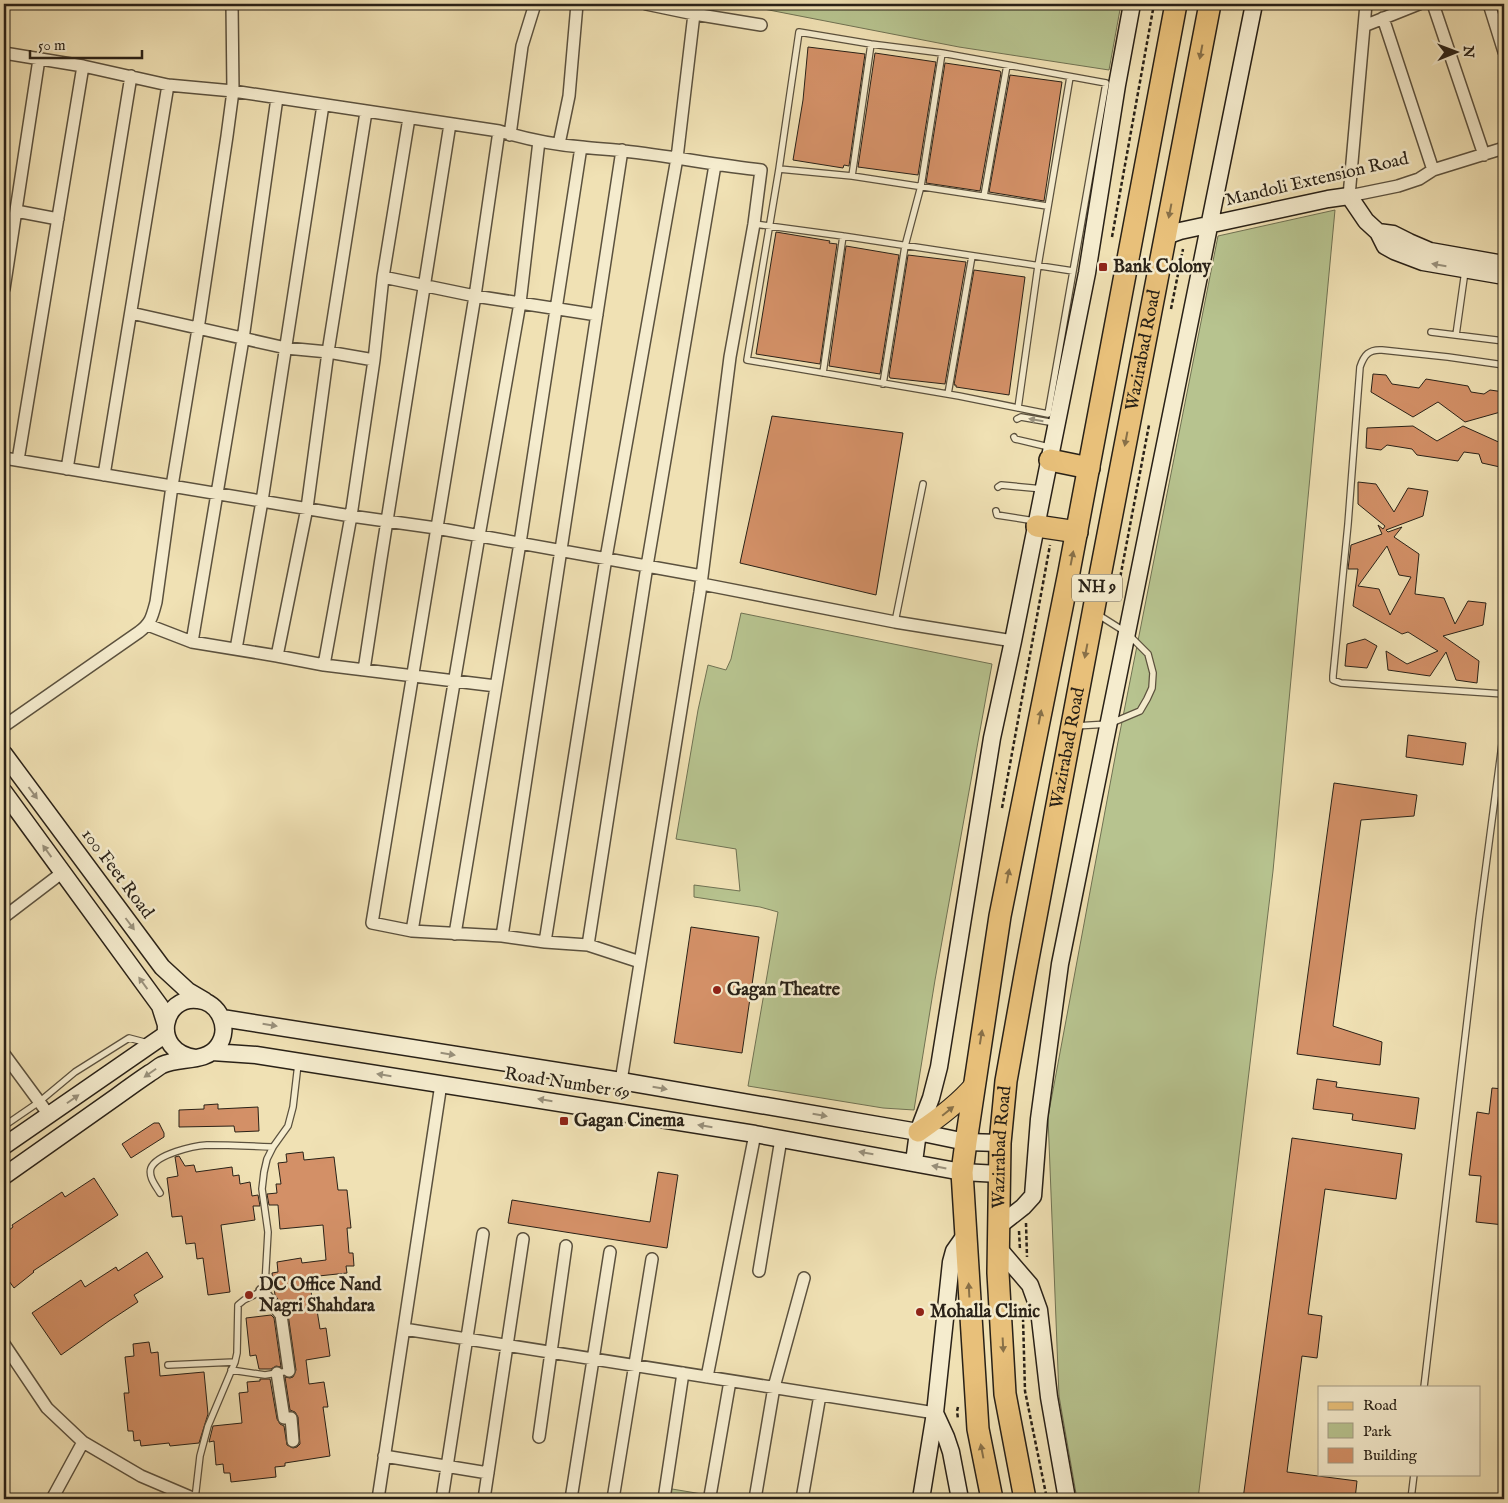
<svg xmlns="http://www.w3.org/2000/svg" width="1508" height="1503" font-family="'IM FELL English',serif">
<rect width="100%" height="100%" fill="#f0e1b4"/>
<filter id="stains"><feTurbulence type="fractalNoise" baseFrequency=".004" numOctaves="4"/><feColorMatrix values="0 0 0 0 .2 0 0 0 0 .09 0 0 0 0 .02 0 0 0 .5 -.17"/></filter>
<radialGradient id="worn" r=".72"><stop offset=".6" stop-color="#630" stop-opacity="0"/><stop offset="1" stop-color="#630" stop-opacity=".3"/></radialGradient>
<path fill="#b7c38f" stroke="#707253" d="M 738,4 L 1121,4 L 1109,70 L 959,47 Z
M 1335,210 L 1273,871 L 1198,1499 L 1077,1499 L 1059,1396 L 1048,1117 L 1117,747 L 1218,236 Z
M 741,613 L 992,664 L 935,980 L 914,1110 L 883,1108 L 748,1086 L 778,912 L 760,907 L 694,897 L 694,885 L 740,891 L 736,849 L 676,839 L 698,710 L 708,665 L 726,670 L 731,659 Z
M 666,1488 L 732,1499 L 664,1499 Z"/>
<path fill="#d39067" stroke="#292117" fill-rule="evenodd" d="M 808,47 L 865,54 L 849,166 L 844,165 L 843,168 L 793,160 L 803,100 Z
M 875,53 L 936,62 L 918,175 L 858,167 Z
M 945,63 L 1000,71 L 1001,73 L 980,191 L 926,183 Z
M 1010,75 L 1062,82 L 1044,201 L 989,192 Z
M 776,232 L 830,241 L 829,243 L 837,244 L 820,364 L 756,354 Z
M 846,246 L 899,255 L 880,374 L 829,366 Z
M 908,255 L 966,262 L 945,384 L 890,378 L 889,376 Z
M 974,270 L 1025,277 L 1009,395 L 956,387 L 956,385 L 954,385 Z
M 1373,374 L 1386,375 L 1392,384 L 1419,388 L 1426,379 L 1468,386 L 1471,392 L 1484,394 L 1490,390 L 1504,392 L 1504,411 L 1465,422 L 1438,402 L 1413,417 L 1371,392 Z
M 772,416 L 903,433 L 876,595 L 740,563 Z
M 1413,426 L 1437,441 L 1463,426 L 1503,444 L 1500,467 L 1482,463 L 1479,454 L 1464,452 L 1458,461 L 1417,455 L 1412,449 L 1387,445 L 1381,450 L 1366,448 L 1367,428 Z
M 1358,482 L 1376,484 L 1394,512 L 1408,488 L 1428,491 L 1423,516 L 1386,530 L 1388,532 L 1402,527 L 1394,537 L 1419,554 L 1415,594 L 1444,598 L 1455,624 L 1468,601 L 1486,603 L 1483,625 L 1443,636 L 1479,661 L 1477,683 L 1456,680 L 1446,652 L 1430,676 L 1388,670 L 1386,651 L 1407,664 L 1438,651 L 1408,632 L 1402,634 L 1353,606 L 1358,569 L 1348,569 L 1351,545 L 1382,534 L 1378,525 L 1383,529 L 1385,526 L 1358,504 ZM 1387,546 L 1399,575 L 1411,577 L 1390,615 L 1379,589 L 1358,586 Z
M 1365,639 L 1377,646 L 1367,668 L 1345,666 L 1347,644 Z
M 1408,735 L 1466,743 L 1463,765 L 1406,757 Z
M 1334,783 L 1417,795 L 1414,816 L 1361,820 L 1333,1026 L 1382,1042 L 1380,1065 L 1297,1054 Z
M 691,927 L 759,937 L 742,1053 L 674,1043 Z
M 1317,1079 L 1337,1082 L 1336,1087 L 1419,1098 L 1415,1129 L 1352,1120 L 1353,1114 L 1313,1109 Z
M 1492,1088 L 1504,1089 L 1504,1225 L 1476,1222 L 1481,1176 L 1469,1175 L 1477,1112 L 1489,1114 Z
M 218,1104 L 218,1109 L 258,1107 L 259,1131 L 235,1132 L 234,1126 L 179,1127 L 179,1110 L 204,1109 L 204,1105 Z
M 154,1123 L 159,1123 L 164,1133 L 164,1137 L 131,1158 L 122,1144 Z
M 1292,1138 L 1402,1154 L 1396,1199 L 1325,1189 L 1308,1314 L 1322,1316 L 1317,1358 L 1302,1356 L 1287,1472 L 1357,1481 L 1355,1499 L 1243,1499 Z
M 303,1152 L 304,1160 L 334,1157 L 338,1190 L 347,1190 L 351,1228 L 347,1228 L 349,1253 L 353,1253 L 354,1266 L 346,1266 L 347,1273 L 309,1277 L 313,1305 L 316,1304 L 320,1329 L 326,1328 L 330,1356 L 306,1360 L 309,1384 L 324,1382 L 328,1407 L 323,1407 L 330,1456 L 285,1463 L 285,1466 L 275,1467 L 276,1477 L 231,1482 L 230,1473 L 224,1473 L 223,1464 L 216,1465 L 214,1441 L 209,1442 L 213,1426 L 242,1423 L 239,1393 L 248,1392 L 247,1382 L 260,1381 L 260,1379 L 270,1379 L 277,1419 L 280,1424 L 284,1426 L 287,1445 L 293,1448 L 297,1447 L 300,1444 L 298,1417 L 295,1412 L 290,1410 L 285,1377 L 290,1378 L 293,1377 L 296,1370 L 288,1314 L 275,1295 L 272,1273 L 278,1272 L 277,1262 L 301,1258 L 302,1263 L 326,1260 L 323,1225 L 280,1229 L 278,1205 L 269,1205 L 267,1194 L 277,1193 L 276,1184 L 281,1184 L 278,1163 L 287,1162 L 286,1154 Z
M 179,1156 L 185,1166 L 194,1165 L 196,1172 L 232,1167 L 233,1176 L 239,1175 L 240,1184 L 250,1182 L 252,1196 L 258,1195 L 260,1206 L 253,1206 L 255,1220 L 221,1225 L 230,1292 L 208,1295 L 203,1258 L 197,1259 L 195,1243 L 186,1244 L 182,1216 L 172,1217 L 167,1178 L 178,1176 L 175,1157 Z
M 658,1172 L 678,1175 L 667,1248 L 508,1223 L 512,1200 L 650,1222 Z
M 94,1178 L 118,1215 L 33,1271 L 34,1272 L 14,1288 L 4,1274 L 4,1234 L 13,1227 L 12,1225 L 62,1192 L 65,1197 Z
M 147,1252 L 163,1277 L 134,1295 L 138,1302 L 109,1321 L 61,1355 L 32,1313 L 81,1280 L 85,1287 L 116,1267 L 118,1271 Z
M 271,1315 L 274,1318 L 281,1367 L 276,1366 L 271,1369 L 259,1369 L 256,1355 L 250,1356 L 246,1318 Z
M 149,1342 L 151,1353 L 158,1352 L 160,1376 L 204,1372 L 208,1414 L 199,1443 L 170,1446 L 169,1443 L 141,1446 L 140,1440 L 134,1441 L 133,1431 L 128,1431 L 124,1393 L 129,1393 L 125,1357 L 134,1356 L 133,1344 Z"/>
<g fill="none" stroke-linecap="round" stroke-linejoin="round">
<g stroke="#5b513e" stroke-width="8">
<path id="lane" d="M 799,32 L 871,44 L 942,53 L 1106,83 L 1048,414 L 959,396 L 747,360 L 779,169 Z
M 779,169 L 852,176 L 1047,206
M 852,176 L 871,44
M 984,196 L 1007,65
M 754,224 L 843,236 L 1073,271
M 1431,332 L 1504,341
M 1456,335 L 1465,271
M 1504,365 L 1448,357 L 1382,350 C 1369,349 1364,355 1360,367 L 1348,524 L 1333,676 L 1333,680 L 1341,683 L 1504,694
M 823,373 L 843,236
M 883,384 L 905,246 L 921,186 L 942,53
M 948,394 L 972,256
M 1018,408 L 1038,266 L 1070,77
M 1017,419 L 1021,417 L 1055,423
M 1014,437 L 1015,439 L 1049,447
M 998,487 L 1001,485 L 1043,489
M 996,511 L 997,515 L 1035,521
M 895,622 L 923,484
M 1075,726 L 1109,724 L 1140,711 L 1147,699 L 1152,688 L 1153,673 L 1148,654 L 1127,633 L 1097,614
M 4,1126 L 39,1102 L 75,1072 L 129,1038 L 148,1043
M 160,1193 C 156,1186 148,1177 151,1168 C 157,1154 193,1146 207,1145 C 229,1145 251,1146 273,1147
M 168,1365 L 235,1362
M 231,1370 L 265,1375 L 289,1371
M 1424,1387 L 1479,919 L 1504,729
M 195,1499 L 200,1456 L 208,1426 L 235,1362 L 237,1353 L 238,1305 L 244,1300 L 262,1291 L 265,1285 L 268,1232 L 262,1189 L 264,1172 L 267,1159 L 273,1147 L 288,1126 L 293,1107 L 298,1064
M 1411,1499 L 1414,1474"/>
</g>
<g stroke="#5b513e" stroke-width="14">
<path id="street" d="M 646,4 L 694,14 L 761,25
M 1366,4 L 1349,196 L 1398,186 L 1419,179 L 1433,170 L 1504,148
M 1433,4 L 1484,155
M 1489,4 L 1504,52
M 1383,18 L 1433,170
M 1364,26 L 1419,4
M 4,53 L 83,66 L 168,85 L 233,91 L 499,131 C 526,139 554,145 582,147 C 596,149 610,149 624,151 C 670,156 715,165 761,170 L 754,224 L 730,357 L 700,592 L 621,1081
M 499,131 L 475,296 L 372,923 L 412,931 L 502,936 L 545,942 L 588,945 L 640,962
M 510,135 L 522,46 L 535,4
M 559,144 L 569,96 L 577,4
M 16,211 L 58,219
M 383,277 L 475,296 L 597,315
M 4,289 L 39,59
M 131,313 L 286,348 L 328,352 L 374,360
M 4,458 L 351,516 L 436,528 L 702,576
M 18,460 L 83,66
M 67,469 L 131,76
M 104,475 L 168,85
M 702,584 L 895,622 L 1013,641
M 148,625 L 192,642 L 277,656 L 324,665 L 496,686
M 192,642 L 243,339 L 277,98
M 236,649 L 262,501 L 323,105
M 277,656 L 307,508 L 328,352 L 366,112
M 324,665 L 351,516 L 374,360 L 383,277 L 409,118
M 364,670 C 391,488 422,307 450,124
M 4,726 L 139,632 C 151,623 152,617 156,602 L 172,486 L 198,329 L 227,136 L 233,91 L 232,4
M 4,917 L 63,872
M 412,931 L 479,536 L 520,303 L 539,141
M 455,934 L 520,543 L 581,147
M 502,936 L 622,150
M 545,942 L 606,558 L 677,158 L 694,14
M 588,945 L 647,566 L 715,165
M 4,1054 L 49,1115
M 759,1271 L 781,1139
M 262,1291 L 281,1315 L 289,1371
M 404,1329 L 935,1413
M 4,1344 L 47,1408 L 83,1442 L 141,1476 L 195,1499
M 277,1373 L 284,1418 L 291,1418 L 293,1441
M 707,1377 L 755,1134
M 539,1437 L 566,1246
M 384,1456 L 488,1473
M 710,1496 L 730,1381
M 52,1499 L 83,1442
M 378,1499 L 441,1084
M 442,1499 L 483,1234
M 484,1499 L 523,1239
M 571,1499 L 610,1252
M 613,1499 L 652,1259
M 664,1499 L 683,1373
M 755,1499 L 774,1387 L 804,1278
M 802,1499 L 820,1395"/>
</g>
<g stroke="#292117" stroke-width="19">
<path id="secondary" d="M 1378,232 L 1393,234 L 1409,242 L 1430,251 L 1504,264
M 1166,236 L 1180,231 L 1328,199 L 1349,196 L 1366,221 L 1378,232 L 1385,246 L 1394,251 L 1423,262 L 1504,276
M 4,754 L 162,967 L 188,991 L 205,1001
M 4,792 L 160,1006 L 166,1025
M 222,1018 L 621,1081 L 918,1132 L 966,1142 L 1000,1143
M 212,1052 L 256,1055 L 755,1134 L 962,1172 L 999,1174
M 4,1146 L 166,1034
M 914,1162 L 918,1132 L 931,1098 L 939,1067 L 992,738 L 1013,641 L 1087,273 L 1117,85 L 1132,4
M 4,1176 C 41,1150 78,1124 116,1097 C 127,1089 138,1081 150,1073 C 154,1071 158,1067 162,1065 C 180,1057 206,1063 218,1046 C 231,1028 219,1002 198,1000 C 162,995 150,1051 195,1058
M 1000,1225 L 1023,1207 L 1033,1196 L 1039,1119 L 1060,964 L 1254,4
M 999,1249 L 1030,1285 L 1039,1310 L 1049,1397 L 1067,1499
M 935,1413 L 946,1437 L 951,1452 L 960,1499
M 921,1499 L 935,1413 L 951,1262 L 954,1251 L 966,1234"/>
</g>
<g stroke="#292117" stroke-width="21">
<path id="primary" d="M 918,1132 C 939,1118 958,1104 974,1085"/>
</g>
<g stroke="#292117" stroke-width="24">
<g id="highway">
<path d="M 1050,460 L 1089,468"/>
<path d="M 1037,526 L 1077,532"/>
<path d="M 992,1499 L 978,1429 L 962,1172 L 966,1142 L 1000,916 L 1069,572 L 1176,4"/>
<path id="s1" d="M 1025,1499 L 1005,1394 L 998,1273 L 1000,1143 L 1006,1081 L 1025,975 L 1100,576 L 1210,4"/>
</g>
</g>
<path stroke="#292117" stroke-width="2.5" stroke-dasharray="4 2.5" stroke-linecap="butt" d="M 1112,237 L 1154,4
M 1171,309 L 1183,249
M 1118,589 L 1149,425
M 1002,808 L 1050,545
M 1026,1223 L 1027,1257
M 1019,1231 L 1020,1250
M 1023,1318 L 1025,1391 L 1047,1499
M 958,1407 L 957,1411 L 958,1419"/>
<use href="#lane" stroke="#f5ecce" stroke-width="5.5"/>
<use href="#street" stroke="#f5ecce" stroke-width="11"/>
<use href="#secondary" stroke="#f5ecce" stroke-width="16"/>
<use href="#primary" stroke="#e8c07a" stroke-width="19"/>
<use href="#highway" stroke="#e8c07a" stroke-width="21"/>
</g>
<defs><path id="oneway-solid" d="M-6-.8H1V-3.2L6.5 0L1 3.2V.8H-6Z" transform="scale(1.25)"/></defs>
<g fill="#887048">
<use href="#oneway-solid" transform="translate(1201 52) rotate(101)"/>
<use href="#oneway-solid" transform="translate(1170 211) rotate(101)"/>
<use href="#oneway-solid" transform="translate(1126 439) rotate(101)"/>
<use href="#oneway-solid" transform="translate(1072 558) rotate(-79)"/>
<use href="#oneway-solid" transform="translate(1086 651) rotate(101)"/>
<use href="#oneway-solid" transform="translate(1040 717) rotate(-79)"/>
<use href="#oneway-solid" transform="translate(1008 876) rotate(-79)"/>
<use href="#oneway-solid" transform="translate(981 1037) rotate(-81)"/>
<use href="#oneway-solid" transform="translate(948 1111) rotate(-39)"/>
<use href="#oneway-solid" transform="translate(969 1290) rotate(-93)"/>
<use href="#oneway-solid" transform="translate(1003 1345) rotate(87)"/>
<use href="#oneway-solid" transform="translate(982 1451) rotate(-101)"/>
</g>
<g fill="#99917c">
<use href="#oneway-solid" transform="translate(1439 265) rotate(-170)"/>
<use href="#oneway-solid" transform="translate(1036 420) rotate(-170)"/>
<use href="#oneway-solid" transform="translate(33 793) rotate(53)"/>
<use href="#oneway-solid" transform="translate(47 851) rotate(-126)"/>
<use href="#oneway-solid" transform="translate(130 924) rotate(53)"/>
<use href="#oneway-solid" transform="translate(143 983) rotate(-126)"/>
<use href="#oneway-solid" transform="translate(270 1025) rotate(9)"/>
<use href="#oneway-solid" transform="translate(448 1054) rotate(9)"/>
<use href="#oneway-solid" transform="translate(150 1073) rotate(145)"/>
<use href="#oneway-solid" transform="translate(384 1075) rotate(-171)"/>
<use href="#oneway-solid" transform="translate(660 1088) rotate(10)"/>
<use href="#oneway-solid" transform="translate(73 1099) rotate(-35)"/>
<use href="#oneway-solid" transform="translate(545 1100) rotate(-171)"/>
<use href="#oneway-solid" transform="translate(820 1115) rotate(10)"/>
<use href="#oneway-solid" transform="translate(705 1126) rotate(-171)"/>
<use href="#oneway-solid" transform="translate(866 1153) rotate(-170)"/>
<use href="#oneway-solid" transform="translate(939 1167) rotate(-169)"/>
</g>
<g fill="#8f2418" stroke="#f5ecce" stroke-width="2">
<rect x="1098" y="262" width="10" height="10" rx="2.5"/>
<circle cx="717" cy="990" r="5"/>
<rect x="559" y="1116" width="10" height="10" rx="2.5"/>
<circle cx="249" cy="1295" r="5"/>
<circle cx="920" cy="1312" r="5"/>
</g>
<g text-anchor="middle" dominant-baseline="central" stroke-width="5" stroke-linejoin="round" paint-order="stroke">
<rect fill="#f5ecce" stroke="#665e4e" stroke-width="1" x="1072" y="574.5" width="50" height="27" rx="4"/>
<g font-size="16" font-weight="bold" fill="#292117">
<text x="1097" y="588">NH 9</text>
</g>
<g font-size="18" fill="#292117" stroke="#f5ecce">
<text transform="translate(1317 180) rotate(-13)">Mandoli Extension Road</text>
<text stroke="none"><textPath href="#s1" startOffset="1164">Wazirabad Road</textPath></text>
<text stroke="none"><textPath href="#s1" startOffset="759">Wazirabad Road</textPath></text>
<text transform="translate(117 874) rotate(53)">100 Feet Road</text>
<text transform="translate(567 1084) rotate(9)">Road Number 69</text>
<text stroke="none"><textPath href="#s1" startOffset="354">Wazirabad Road</textPath></text>
</g>
<g font-size="18" font-weight="bold" fill="#292117" stroke="#f5ecce" text-anchor="start">
<text x="1113" y="267">Bank Colony</text>
<text x="727" y="990">Gagan Theatre</text>
<text x="574" y="1121">Gagan Cinema</text>
<text x="259" y="1285">DC Office Nand<tspan x="259" dy="21">Nagri Shahdara</tspan></text>
<text x="930" y="1312">Mohalla Clinic</text>
</g>
</g>
<rect width="1508" height="1503" fill="none" stroke="#f0e1b4" stroke-width="20"/>
<rect x="5" y="5" width="1498" height="1493" fill="none" stroke="#292117" stroke-width="2.5"/>
<rect x="10" y="10" width="1488" height="1483" fill="none" stroke="#292117"/>
<rect x="1318" y="1386" width="162" height="90" fill="#f5ecce" stroke="#a39b85"/>
<rect x="1328" y="1402" width="25" height="8" fill="#e8c07a" stroke="#a39b85"/>
<text x="1363" y="1410" font-size="15" fill="#292117">Road</text>
<rect x="1328" y="1423" width="25" height="15" fill="#b7c38f" stroke="#a39b85"/>
<text x="1363" y="1436" font-size="15" fill="#292117">Park</text>
<rect x="1328" y="1448" width="25" height="15" fill="#d39067" stroke="#a39b85"/>
<text x="1363" y="1460" font-size="15" fill="#292117">Building</text>
<g transform="translate(1456 52) rotate(89)" stroke="#f5ecce" stroke-width="4" paint-order="stroke">
<path d="M0-4L9 19L0 12L-9 19Z" fill="#292117"/>
<text y="-8" font-size="14" font-weight="bold" text-anchor="middle" fill="#292117">N</text>
</g>
<path d="M30 50v8h112v-8" fill="none" stroke="#292117" stroke-width="2.5"/>
<text x="38" y="50" font-size="15" fill="#292117" stroke="#f5ecce" stroke-width="4" paint-order="stroke">50 m</text>
<rect width="100%" height="100%" filter="url(#stains)"/>
<rect width="100%" height="100%" fill="url(#worn)"/>
</svg>
